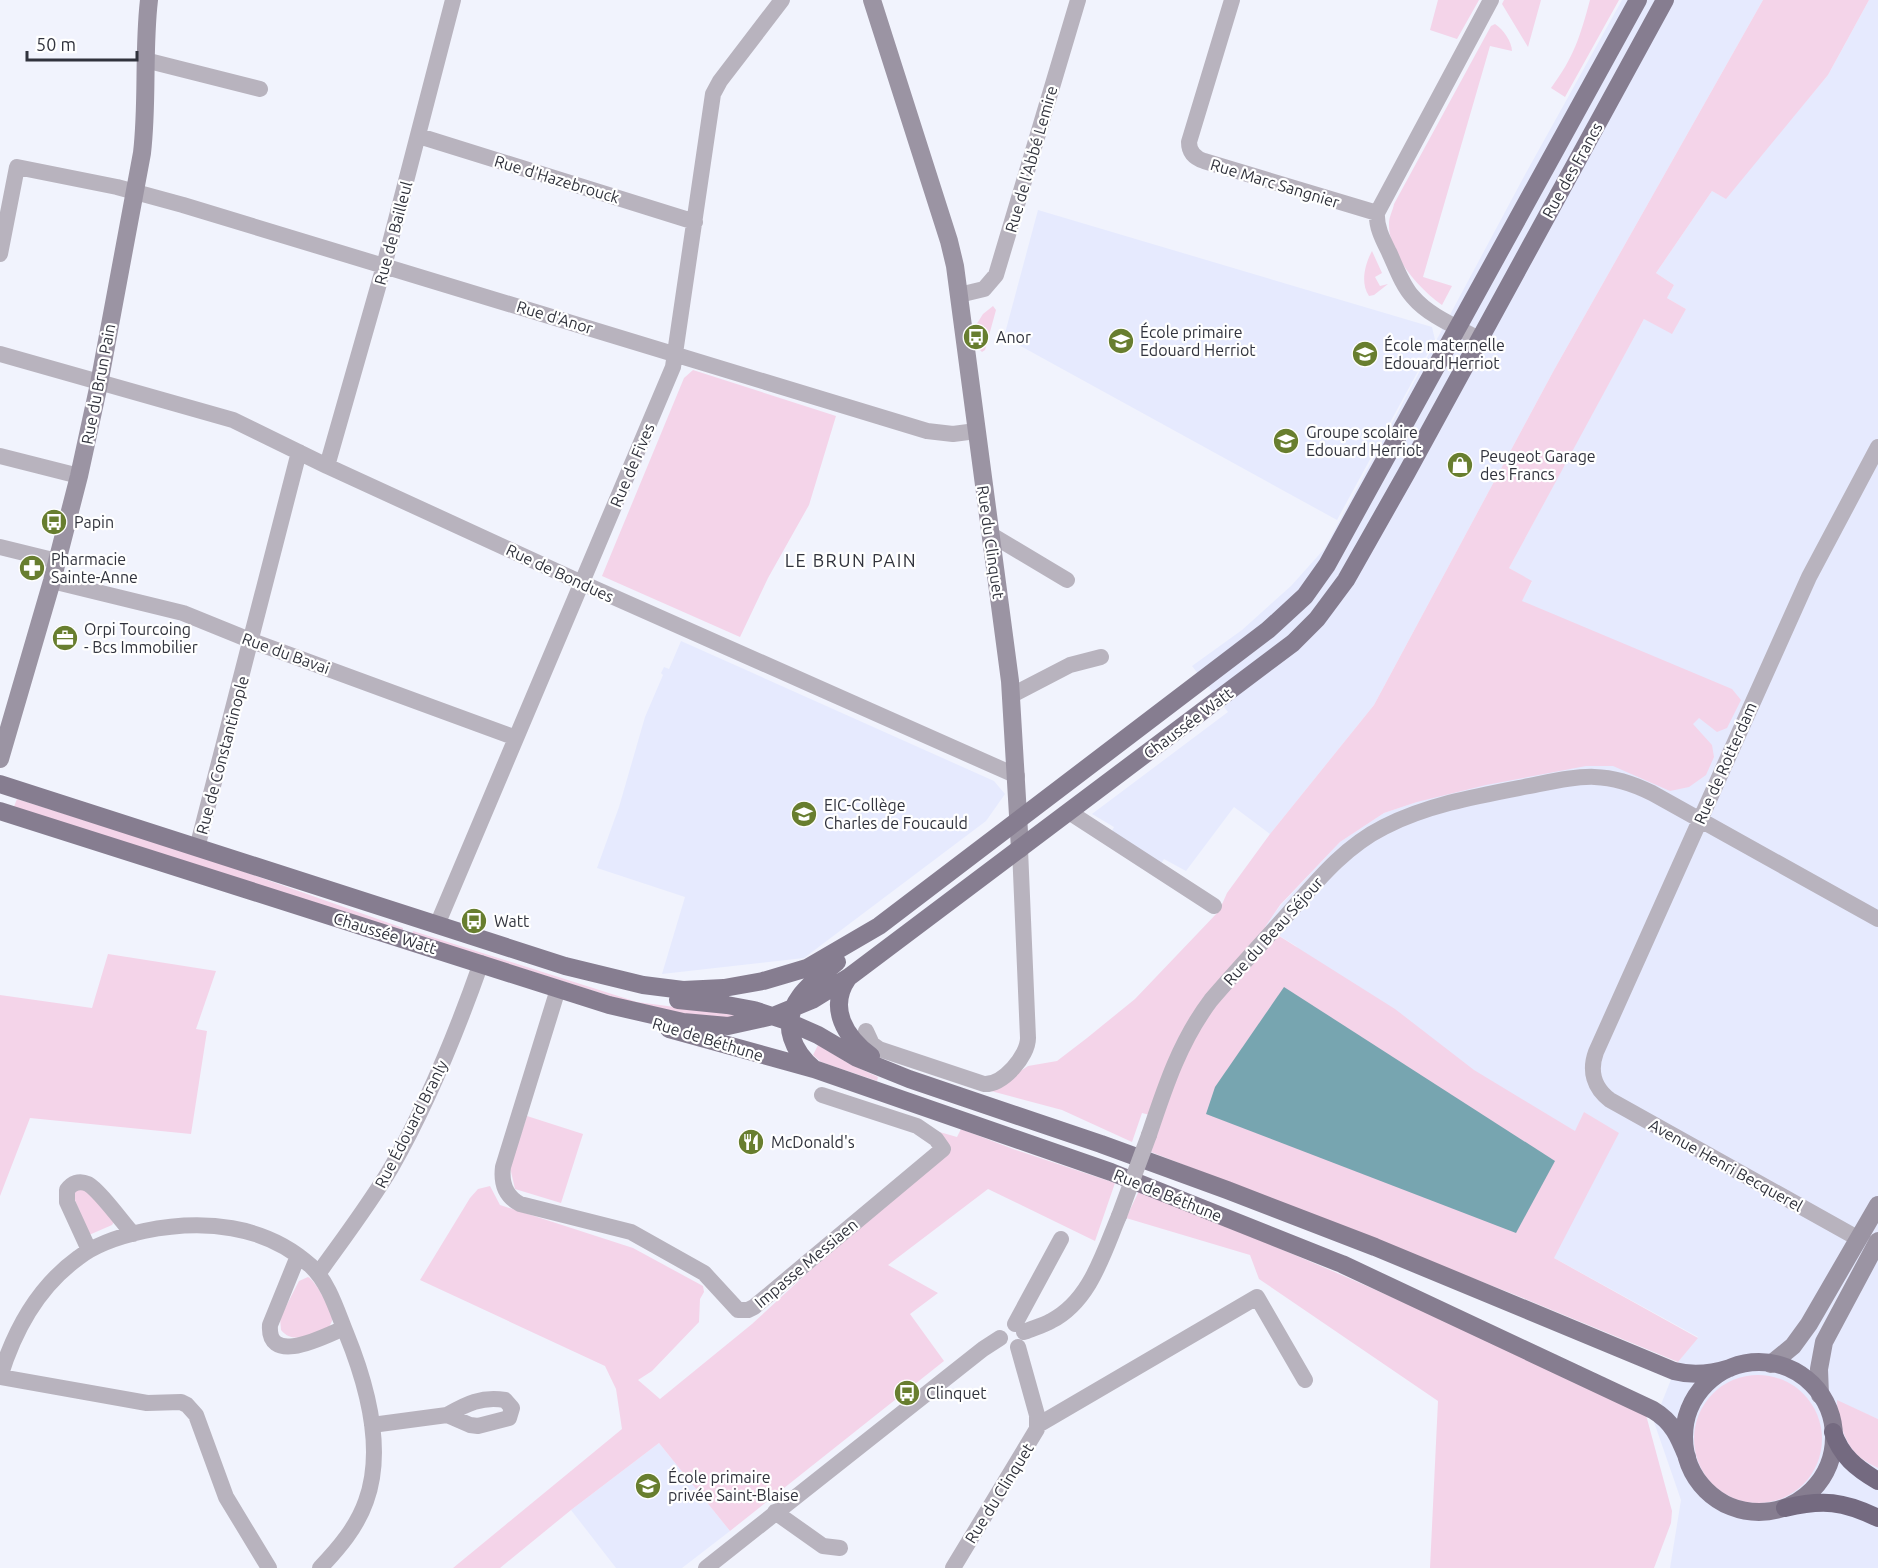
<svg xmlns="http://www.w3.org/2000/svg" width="1878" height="1568" font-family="Ubuntu,sans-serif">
<rect width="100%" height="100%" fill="#f1f3fd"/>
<path fill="#e6eafe" d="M 1622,0 L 1763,0 L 1554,370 L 1374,705 L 1270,834 L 1234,807 L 1186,871 L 1164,859 L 1159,867 L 1110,835 L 1114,827 L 1092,814 L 1228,712 L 1192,666 L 1242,630 L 1291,586 L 1325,548 L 1527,171 Z
M 1869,0 L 1878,0 L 1878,1419 L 1837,1401 L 1858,1457 L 1878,1468 L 1878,1568 L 1670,1568 L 1681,1500 L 1654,1422 L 1678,1362 L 1698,1337 L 1516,1237 L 1296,946 L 1265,927 L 1280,906 L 1340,842 L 1384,813 L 1417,802 L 1421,787 L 1532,582 L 1509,568 L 1588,421 L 1644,319 L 1686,309 L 1667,298 L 1674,285 L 1656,273 L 1712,191 L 1725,198 L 1828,75 Z
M 1038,210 L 1432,327 L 1435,340 L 1337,520 L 1004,337 Z
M 681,641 L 994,781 L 1005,794 L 986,821 L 804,958 L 662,974 L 685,897 L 597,868 L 619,807 L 645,717 L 663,675 L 661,673 L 664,667 L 669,669 Z
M 659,1443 L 730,1531 L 682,1568 L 616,1568 L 571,1510 Z"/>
<path fill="#f4d4e9" d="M 1438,0 L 1479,0 L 1457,39 L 1430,30 Z
M 1504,0 L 1541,0 L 1528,47 L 1502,4 Z
M 1590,0 L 1619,0 L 1565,97 L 1551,88 C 1574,57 1580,37 1590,0 Z
M 1763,0 L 1869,0 L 1828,75 L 1726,199 L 1712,191 L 1656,273 L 1674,285 L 1667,298 L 1686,309 L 1672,334 L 1644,319 L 1509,568 L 1532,581 L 1522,601 L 1732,689 L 1741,700 L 1727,728 L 1717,732 L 1699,718 L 1693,724 L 1712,745 L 1714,757 L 1706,775 L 1689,787 L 1670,791 L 1613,766 L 1586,766 L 1486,785 L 1417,802 L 1384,813 L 1340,842 L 1280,905 L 1265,927 L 1395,1009 L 1474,1070 L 1575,1131 L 1584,1112 L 1619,1133 L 1554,1258 L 1698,1338 L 1678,1362 L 1513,1294 L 1151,1152 L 1162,1118 L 1142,1113 L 1132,1142 L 1062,1110 L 991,1091 L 1028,1066 L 1057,1061 L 1087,1038 L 1135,999 L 1219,911 L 1227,893 L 1270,834 L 1374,705 L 1554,370 Z
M 1495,24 C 1503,29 1512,42 1512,51 L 1490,46 L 1423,277 L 1452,286 L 1442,305 C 1418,288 1388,254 1389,223 C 1389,217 1393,210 1394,204 L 1491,26 Z
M 1372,251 L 1382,273 L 1375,277 L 1380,286 L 1388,284 L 1374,295 L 1369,296 C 1360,283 1365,264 1372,251 Z
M 993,306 L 996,310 L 985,350 L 982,352 L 979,349 L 976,325 L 983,314 Z
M 693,370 L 836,416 L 809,505 L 768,578 L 740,637 L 602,576 L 684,378 Z
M 17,799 L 214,861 L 403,928 L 403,931 L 13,809 Z
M 413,931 L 637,1002 L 735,1015 L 733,1018 L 700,1018 L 633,1003 L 412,934 Z
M 108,954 L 216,971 L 196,1029 L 207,1031 L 191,1134 L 30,1118 L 0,1196 L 0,995 L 92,1008 Z
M 818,1045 L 848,1063 L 878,1077 L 877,1081 L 821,1062 L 813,1055 Z
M 527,1116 L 583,1134 L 561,1203 L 515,1189 L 510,1167 Z
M 961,1129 L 1013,1149 L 1115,1183 L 1095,1241 L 988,1189 L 888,1265 L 938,1293 L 910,1314 L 944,1361 L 730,1531 L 659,1443 L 571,1510 L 500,1568 L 453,1568 L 622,1429 L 616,1389 L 605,1366 L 420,1280 L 470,1198 L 478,1189 L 490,1186 L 500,1205 L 633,1248 L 703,1286 L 704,1292 L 700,1299 L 699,1322 L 652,1371 L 638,1380 L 660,1399 L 752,1324 L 830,1252 L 948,1151 L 936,1131 L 957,1137 Z
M 87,1189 L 114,1222 L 112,1225 L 89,1235 L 72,1193 L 76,1190 Z
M 1139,1191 C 1311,1259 1479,1334 1646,1415 L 1672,1511 L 1671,1523 L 1654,1568 L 1430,1568 L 1438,1401 L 1259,1279 L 1250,1255 L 1126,1218 Z
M 308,1277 C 315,1280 331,1309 332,1317 C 333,1321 331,1323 329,1327 C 314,1333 294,1346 281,1330 L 280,1318 L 299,1281 Z
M1694 1439a64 64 0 1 1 128 0a64 64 0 1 1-128 0Z
M 1837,1400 L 1878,1419 L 1878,1468 C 1872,1465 1866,1462 1861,1458 C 1845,1447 1837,1418 1837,1400 Z"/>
<path fill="#77a5b0" d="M 1284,987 L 1555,1161 L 1516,1233 L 1206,1114 L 1215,1087 Z"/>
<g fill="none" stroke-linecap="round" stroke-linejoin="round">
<path stroke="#b8b3be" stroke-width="16" d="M 1232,0 L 1189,142 C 1189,152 1195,158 1204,161 L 1377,213
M 145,60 L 260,89
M 419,136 L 695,222
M 0,254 L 17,167 L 117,187 L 183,205 L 927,431 L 953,434 L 976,431
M 959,295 L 984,289 L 996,275 L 1078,0
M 1479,339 C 1457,327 1429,316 1413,297 C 1402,285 1396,267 1389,252 C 1383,240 1376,227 1377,213 L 1491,0
M 0,354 L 233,420 L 327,466 L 582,583 L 1017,776
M 0,456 L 79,476
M 327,466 L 384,266 L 453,0
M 990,534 L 1067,580
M 0,547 L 57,561
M 52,581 L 183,613 L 252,641 L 516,738
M 1012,695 L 1070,665 L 1101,657
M 1069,812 L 1214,906
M 197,848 L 299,452
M 437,925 L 673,367 L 713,94 L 720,81 L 782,0
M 558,989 L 503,1167 C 501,1183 505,1196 520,1204 L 631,1232 L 704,1273 L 738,1310 L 748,1310 L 754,1307 L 943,1149 L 936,1139 L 917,1126 L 822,1095
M 866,1031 L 872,1044 L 879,1049 L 984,1084 C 1003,1085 1028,1056 1028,1038 L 1020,849
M 1149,1135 C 1165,1087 1180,1041 1211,1000 C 1235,972 1261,944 1287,915 C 1316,882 1344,847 1384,827 C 1427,805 1477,796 1524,787 C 1576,777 1602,768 1652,793 L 1878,919
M 1859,1239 L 1610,1100 C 1594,1088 1589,1071 1596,1052 L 1809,577 L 1878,447
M 89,1250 L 67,1202 L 67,1190 C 72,1183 79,1180 88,1184 C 99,1190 123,1223 133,1234
M 298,1256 L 270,1325 C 267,1367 325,1336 344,1328
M 318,1274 C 343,1239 369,1205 391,1168 C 428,1103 456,1034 481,963
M 1015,1324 L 1061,1239
M 1024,1332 C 1033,1328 1042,1326 1051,1321 C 1090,1301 1103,1254 1119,1216
M 0,1377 C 14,1331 38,1287 78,1258 C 97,1243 121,1236 144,1231 C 202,1219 265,1224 311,1266 C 329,1283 337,1311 346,1333 C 366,1382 385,1449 366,1501 C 357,1527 339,1548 320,1568
M 0,1377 L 147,1403 L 181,1402 L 187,1405 L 196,1415 L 226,1497 L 269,1568
M 372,1425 L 447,1415 L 470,1425 L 478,1426 L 509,1418 L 512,1408 L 505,1400 C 482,1396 466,1404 447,1415
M 1038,1425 L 1257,1297 L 1305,1380
M 775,1512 L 823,1546 L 840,1548
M 706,1568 L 983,1349 L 1000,1338
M 953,1568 L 1037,1429 L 1037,1415 L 1018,1347"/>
<path stroke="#9b94a3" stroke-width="18" d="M 872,0 L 949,241 L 955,266 L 1010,681 L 1020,849
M 0,759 L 52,581 L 79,476 L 99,384 L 142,153 C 148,102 143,51 149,0
M 1771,1364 L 1793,1346 L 1809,1324 L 1878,1205
M 1820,1395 L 1819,1369 L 1824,1342 L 1878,1241"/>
<path stroke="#867d90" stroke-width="18" d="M 0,784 L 565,966 L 643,985 L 683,990 L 724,988 L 763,981 L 807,968 L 879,926 L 1268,630 L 1305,596 L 1327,565 L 1638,0
M 0,811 L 609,1005 L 683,1022 L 728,1026 L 773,1016 L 812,1000 L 849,977 L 1293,643 L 1317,619 L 1346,580 L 1406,474 L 1665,0
M 848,978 C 827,1008 846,1038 871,1056
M 678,1000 L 727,1005 L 754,1010 L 784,1020 L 818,1035 L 857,1058 L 909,1079 L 1101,1144 L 1227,1190 L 1375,1247 L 1674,1371 C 1693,1376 1711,1374 1730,1368
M 669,1029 L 814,1069 L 1111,1172 L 1342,1264 L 1653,1410 C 1673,1422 1679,1437 1687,1457
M 814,1069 C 803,1060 796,1051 792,1038 C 781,1004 813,981 837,962
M1684 1437a75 75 0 1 1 150 0a75 75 0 1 1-150 0Z"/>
<path stroke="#746a80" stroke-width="18" d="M 1833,1432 C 1841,1456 1856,1468 1878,1481
M 1785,1508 C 1823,1499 1843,1501 1878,1518"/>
<path stroke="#b8b3be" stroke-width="16" d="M 1119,1216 L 1149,1135"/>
</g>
<defs>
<g id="bus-disc" transform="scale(1.35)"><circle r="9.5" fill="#687e2f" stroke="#fff"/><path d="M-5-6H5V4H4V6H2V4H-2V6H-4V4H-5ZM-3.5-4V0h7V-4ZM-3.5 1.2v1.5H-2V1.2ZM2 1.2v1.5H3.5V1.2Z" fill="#fff"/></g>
<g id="school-disc" transform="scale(1.35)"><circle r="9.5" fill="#687e2f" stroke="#fff"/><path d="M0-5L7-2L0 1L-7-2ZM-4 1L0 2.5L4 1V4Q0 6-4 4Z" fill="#fff"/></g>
<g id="shop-disc" transform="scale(1.35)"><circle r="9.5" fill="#687e2f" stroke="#fff"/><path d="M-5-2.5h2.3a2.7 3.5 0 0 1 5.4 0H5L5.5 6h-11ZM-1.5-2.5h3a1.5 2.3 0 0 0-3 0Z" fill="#fff"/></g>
<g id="pharmacy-disc" transform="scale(1.35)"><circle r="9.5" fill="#687e2f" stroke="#fff"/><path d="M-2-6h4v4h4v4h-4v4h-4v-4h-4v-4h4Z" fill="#fff"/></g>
<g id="office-disc" transform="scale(1.35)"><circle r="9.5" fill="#687e2f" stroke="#fff"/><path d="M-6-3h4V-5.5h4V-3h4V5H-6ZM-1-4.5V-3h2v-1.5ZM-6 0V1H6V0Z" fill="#fff"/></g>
<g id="restaurant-disc" transform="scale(1.35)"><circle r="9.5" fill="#687e2f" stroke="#fff"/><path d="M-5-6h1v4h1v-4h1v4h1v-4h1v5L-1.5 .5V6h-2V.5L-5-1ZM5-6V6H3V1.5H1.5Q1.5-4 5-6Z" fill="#fff"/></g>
</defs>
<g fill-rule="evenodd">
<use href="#bus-disc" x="976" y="337"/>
<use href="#school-disc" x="1121" y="341"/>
<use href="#school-disc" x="1365" y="354"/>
<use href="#school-disc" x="1286" y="441"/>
<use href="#shop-disc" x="1460" y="465"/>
<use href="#bus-disc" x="54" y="522"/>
<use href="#pharmacy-disc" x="32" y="568"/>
<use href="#office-disc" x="65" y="638"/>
<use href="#school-disc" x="804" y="814"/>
<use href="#bus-disc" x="474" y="921"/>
<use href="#restaurant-disc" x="751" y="1142"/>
<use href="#bus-disc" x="907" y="1393"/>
<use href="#school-disc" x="648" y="1486"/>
</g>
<g text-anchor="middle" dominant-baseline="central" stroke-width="4.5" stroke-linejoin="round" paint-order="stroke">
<g font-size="16" fill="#31333d" stroke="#fff">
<text transform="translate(1031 159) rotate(-74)">Rue de l'Abbé Lemire</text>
<text transform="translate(1572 170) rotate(-61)">Rue des Francs</text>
<text transform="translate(557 179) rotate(17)">Rue d'Hazebrouck</text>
<text transform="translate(1275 183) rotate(17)">Rue Marc Sangnier</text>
<text transform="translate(393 233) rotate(-75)">Rue de Bailleul</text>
<text transform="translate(555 317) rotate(17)">Rue d'Anor</text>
<text transform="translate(98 384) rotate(-79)">Rue du Brun Pain</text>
<text transform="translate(632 465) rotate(-67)">Rue de Fives</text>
<text transform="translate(991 542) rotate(82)">Rue du Clinquet</text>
<text transform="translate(560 573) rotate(25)">Rue de Bondues</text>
<text transform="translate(286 653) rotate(20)">Rue du Bavai</text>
<text transform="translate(1188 723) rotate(-37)">Chaussée Watt</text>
<text transform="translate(222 755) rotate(-75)">Rue de Constantinople</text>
<text transform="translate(1725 763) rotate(-66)">Rue de Rotterdam</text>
<text transform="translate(1273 931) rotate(-48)">Rue du Beau Séjour</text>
<text transform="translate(385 933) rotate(17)">Chaussée Watt</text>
<text transform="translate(708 1039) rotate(17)">Rue de Béthune</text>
<text transform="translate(411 1124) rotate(-63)">Rue Édouard Branly</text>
<text transform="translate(1726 1165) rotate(29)">Avenue Henri Becquerel</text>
<text transform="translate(1168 1195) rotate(22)">Rue de Béthune</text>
<text transform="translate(806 1263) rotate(-40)">Impasse Messiaen</text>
<text transform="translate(999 1493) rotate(-58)">Rue du Clinquet</text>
</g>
<g font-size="16" fill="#31333d" stroke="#fff" text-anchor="start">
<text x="1140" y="332">École primaire<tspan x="1140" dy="18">Edouard Herriot</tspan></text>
<text x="996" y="337">Anor</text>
<text x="1384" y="345">École maternelle<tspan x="1384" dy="18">Edouard Herriot</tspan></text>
<text x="1306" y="432">Groupe scolaire<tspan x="1306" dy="18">Edouard Herriot</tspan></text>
<text x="1480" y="456">Peugeot Garage<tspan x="1480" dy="18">des Francs</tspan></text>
<text x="74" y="522">Papin</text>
<text x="51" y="559">Pharmacie<tspan x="51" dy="18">Sainte-Anne</tspan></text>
<text x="84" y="629">Orpi Tourcoing<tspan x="84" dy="18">- Bcs Immobilier</tspan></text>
<text x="824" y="805">EIC-Collège<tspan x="824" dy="18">Charles de Foucauld</tspan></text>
<text x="494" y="921">Watt</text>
<text x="771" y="1142">McDonald's</text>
<text x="926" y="1393">Clinquet</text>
<text x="668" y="1477">École primaire<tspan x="668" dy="18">privée Saint-Blaise</tspan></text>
</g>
<g font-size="18" letter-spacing="1.5" fill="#31333d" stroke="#fff">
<text x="851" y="560">LE BRUN PAIN</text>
</g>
</g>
<path d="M27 51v9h110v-9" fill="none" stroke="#31333d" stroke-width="3"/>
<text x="36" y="51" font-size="18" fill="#31333d" stroke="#ffffff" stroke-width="4.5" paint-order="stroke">50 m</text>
</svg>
